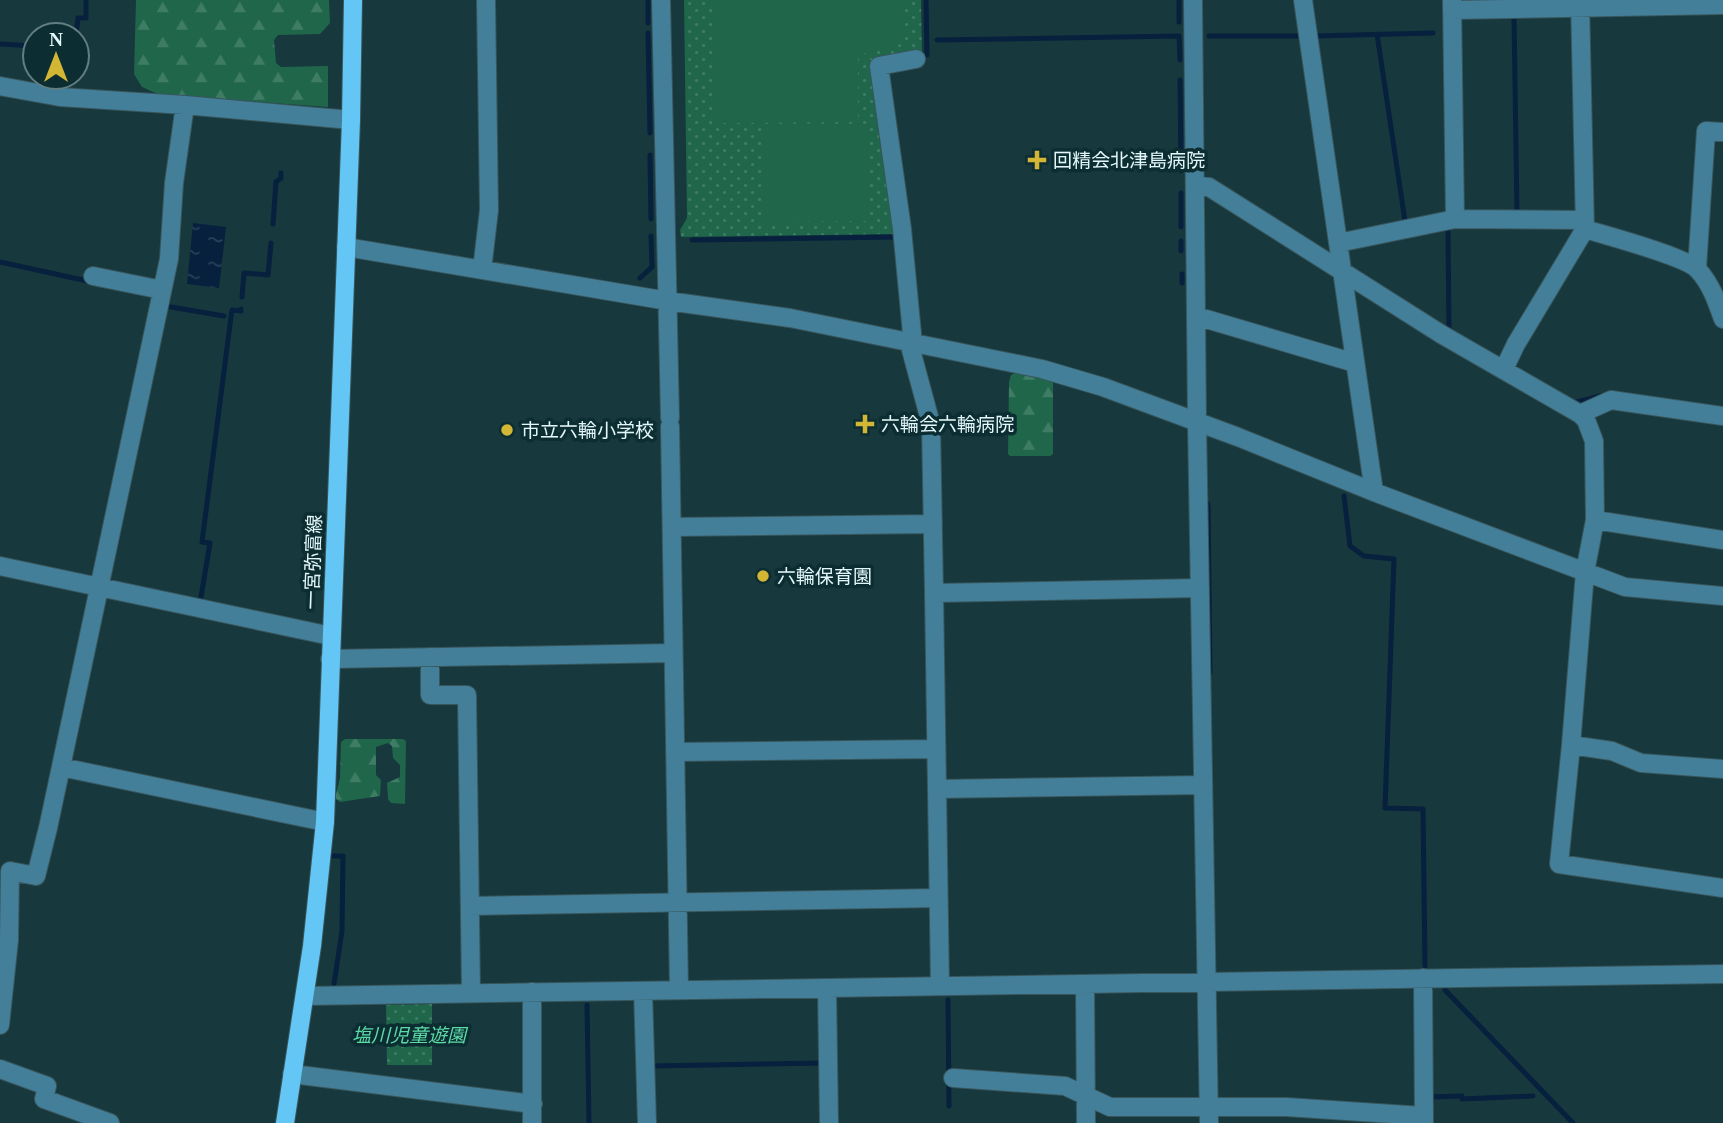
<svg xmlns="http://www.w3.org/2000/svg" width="1723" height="1123" font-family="'Times New Roman','Noto Sans JP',serif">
<defs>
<pattern id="grass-dots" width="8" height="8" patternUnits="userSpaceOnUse" patternTransform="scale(1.75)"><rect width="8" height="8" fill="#1f664a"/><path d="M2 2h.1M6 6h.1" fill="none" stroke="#3f7c65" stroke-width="1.8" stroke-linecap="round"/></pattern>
<pattern id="forest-firs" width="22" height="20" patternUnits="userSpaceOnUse" patternTransform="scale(1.75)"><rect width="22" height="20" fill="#1f664a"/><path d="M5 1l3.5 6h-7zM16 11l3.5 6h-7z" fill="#3f7c65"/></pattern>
<pattern id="water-ripples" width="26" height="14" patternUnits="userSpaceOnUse" patternTransform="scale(1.75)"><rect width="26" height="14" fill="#06203d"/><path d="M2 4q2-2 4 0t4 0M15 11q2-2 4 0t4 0" fill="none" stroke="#2a415a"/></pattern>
</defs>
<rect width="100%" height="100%" fill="#17383d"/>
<path fill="url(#grass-dots)" d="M 684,0 L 921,0 L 922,52 L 874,60 L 896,234 L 681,237 L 680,230 L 687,218 Z
M 432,1004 L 432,1065 L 387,1065 L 386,1005 Z"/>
<path fill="url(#forest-firs)" d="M 136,0 L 329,0 L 330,23 L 320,34 L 278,35 L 274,40 L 276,63 L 281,67 L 328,66 L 328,107 L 160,95 L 142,87 L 134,74 Z
M 1015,373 L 1050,380 L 1053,383 L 1053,454 L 1050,456 L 1010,456 L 1008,454 L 1009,382 L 1011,375 Z
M 345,739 L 403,739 L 406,741 L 405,804 L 391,803 L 388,799 L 387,783 L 400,777 L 400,765 L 393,758 L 392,746 L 388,743 L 376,747 L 376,775 L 381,780 L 380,796 L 340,802 L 335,798 L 340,778 L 341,742 Z"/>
<path fill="#1f664a" d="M 715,0 L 905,0 L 905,43 L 858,55 L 858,122 L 716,123 Z
M 867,124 L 868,221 L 764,222 L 764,125 Z"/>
<path fill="url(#water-ripples)" d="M 193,223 L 226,227 L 219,288 L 187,284 Z"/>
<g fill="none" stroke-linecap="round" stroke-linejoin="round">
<path stroke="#06203d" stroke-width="5" d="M 648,0 L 648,23
M 926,0 L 927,55
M 1179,0 L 1179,22
M 1514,16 L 1517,214
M 648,33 L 650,133
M 1377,34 L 1405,221
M 76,35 L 78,18 L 86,18 L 86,0
M 1209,36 L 1301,36
M 1315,36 L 1433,33
M 937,40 L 1179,36 L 1180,60
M 0,44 L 35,46
M 1180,80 L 1181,171
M 650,155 L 651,219
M 1181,193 L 1181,227
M 273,224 L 276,182 L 281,178 L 281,173
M 1448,231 L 1449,330 L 1451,331
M 692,240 L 895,237
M 1181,241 L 1181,251
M 0,262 L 92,282
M 1182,274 L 1182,283
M 640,278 L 652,267 L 651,236
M 242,297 L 244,273 L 268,275 L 271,243
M 165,306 L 224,316
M 1573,403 L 1600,396
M 1344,496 L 1350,546 L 1364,556 L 1394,559 L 1385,808 L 1423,809 L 1425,966
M 1208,504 L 1210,673
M 201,597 L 210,543 L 202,542 L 231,317 L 232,310 L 241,311 L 241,309
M 332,856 L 343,856 L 342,931 L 334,984
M 1445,990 L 1573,1123
M 948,1000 L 949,1106
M 587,1005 L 589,1123
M 651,1066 L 822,1063
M 1429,1097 L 1462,1096 L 1462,1099 L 1533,1096"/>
<g stroke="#38565b" stroke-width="20">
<path id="minor" d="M 661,0 L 670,418
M 1193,0 L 1197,423 L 1209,1123
M 1303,0 L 1374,492
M 1452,0 L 1455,219
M 1580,0 L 1585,229 C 1605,235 1687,257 1698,270 C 1711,284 1717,302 1723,319
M 1452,10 L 1723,5
M 916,59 L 879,66 L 902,229 L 913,344 L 911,350 L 931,424 L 934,593 L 1200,588
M 0,86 L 60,97 L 185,105 L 351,120
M 1195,185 L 1209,187 L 1441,334 L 1580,414 L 1586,420 L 1594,441 L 1595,520 L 1585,572 L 1571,745 L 1559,864 L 1723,888
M 1338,243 L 1455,219 L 1583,220
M 346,247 L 668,301 L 790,318 L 1042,369 L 1103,387 L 1238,437 L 1374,492 L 1625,587 L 1723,596
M 1697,268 L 1706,131 L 1723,132
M 482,270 L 489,210 L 486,0
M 93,276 L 162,290
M 1196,316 L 1355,363
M 1504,369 L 1516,344 L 1585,229
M 1580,414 L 1611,400 L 1723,416
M 670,426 L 679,990
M 1595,520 L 1723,540
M 672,527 L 933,524
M 0,566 L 331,636
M 934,593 L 940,986
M 430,657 L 430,695 L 467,695 L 471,993
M 330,659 L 673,653
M 1571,745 L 1612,751 L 1641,763 L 1723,769
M 675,752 L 936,749
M 61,767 L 325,822
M 937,789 L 1203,785
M 470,906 L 938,898
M 1423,978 L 1424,1123
M 1085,984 L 1086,1123
M 827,988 L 829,1123
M 643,991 L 647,1123
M 305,996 L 1723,974
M 0,1025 L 9,940 L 10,871 L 36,876 L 48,828 L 169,259 L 174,183 L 185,105
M 0,1069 L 47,1086 L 44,1099 L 110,1123
M 292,1074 L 533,1104
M 953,1078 L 1065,1086 L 1110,1107 L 1286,1107 L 1423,1116
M 532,1123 L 532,992"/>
</g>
<g stroke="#38565b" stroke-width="20">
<path id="major" d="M 285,1123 L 312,946 L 325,822 L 351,120 L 353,0"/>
</g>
<use href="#minor" stroke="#447f9a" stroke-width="18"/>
<use href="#major" stroke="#63c6f4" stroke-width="18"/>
</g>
<g fill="#d4b635" stroke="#0c2e33" stroke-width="2.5">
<path d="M1033.5 149.5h7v7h7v7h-7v7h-7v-7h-7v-7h7z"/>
<path d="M861.5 413.5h7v7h7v7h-7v7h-7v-7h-7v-7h7z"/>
<circle cx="507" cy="430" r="7"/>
<circle cx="763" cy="576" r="7"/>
</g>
<g text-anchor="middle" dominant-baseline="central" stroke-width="7" stroke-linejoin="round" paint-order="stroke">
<g font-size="19" fill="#e3f6f9" stroke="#0c2e33" text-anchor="start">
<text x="1053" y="160">回精会北津島病院</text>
<text x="881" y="424">六輪会六輪病院</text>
<text x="521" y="430">市立六輪小学校</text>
<text x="777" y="576">六輪保育園</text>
</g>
<g font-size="19" fill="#e3f6f9" stroke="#0c2e33">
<text transform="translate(313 562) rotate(-88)">一宮弥富線</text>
</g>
<g font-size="19" font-style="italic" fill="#5cdba6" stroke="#0c2e33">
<text x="409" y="1035">塩川児童遊園</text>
</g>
</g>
<g transform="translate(56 56)"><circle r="33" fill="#0c2e33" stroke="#627e82" stroke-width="2"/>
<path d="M0-5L12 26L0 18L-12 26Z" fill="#d4b635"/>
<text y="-10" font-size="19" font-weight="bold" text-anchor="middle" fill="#e3f6f9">N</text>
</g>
</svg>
